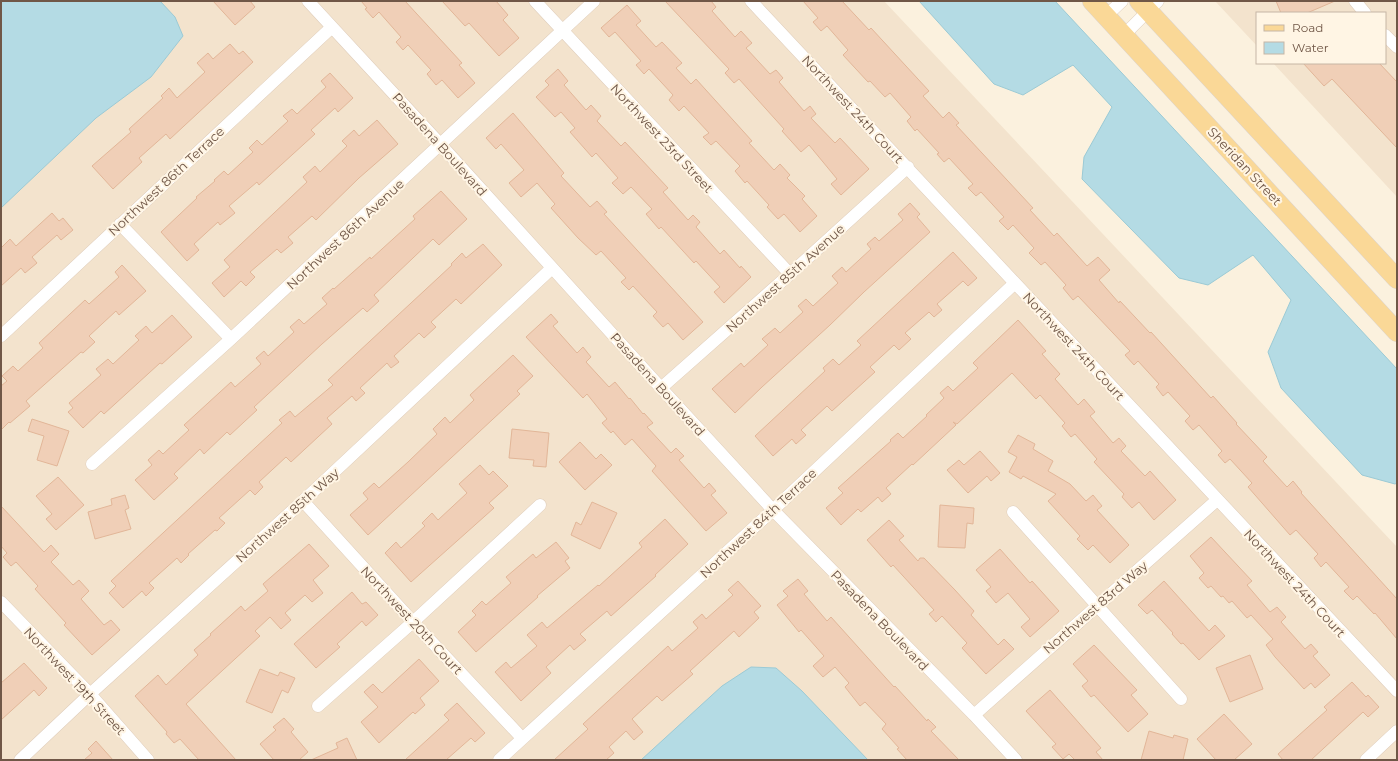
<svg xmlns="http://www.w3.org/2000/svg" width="1398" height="761" font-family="Montserrat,sans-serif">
<rect width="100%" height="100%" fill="#fbf1de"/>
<path fill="#f3e3cd" d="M 1,1 L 884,1 L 1397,547 L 1397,760 L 1,760 Z
M 1215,1 L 1397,1 L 1397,197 L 1273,63 L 1385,63 L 1385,13 L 1257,13 L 1257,46 Z"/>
<path fill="#b4dbe4" stroke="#9bcad5" d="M 1,1 L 160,1 L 175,17 L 183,36 L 151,77 L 96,118 L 1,208 Z
M 919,1 L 1055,1 L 1397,369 L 1397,483 L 1395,484 L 1362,475 L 1281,388 L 1268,352 L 1291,300 L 1253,255 L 1208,285 L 1179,278 L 1082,179 L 1084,157 L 1112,107 L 1073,65 L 1023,95 L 994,84 Z
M 751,667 L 776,668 L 802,691 L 868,760 L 641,760 L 722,686 Z"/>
<path fill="#f0cfb7" stroke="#e2b698" d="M 213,1 L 250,1 L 255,7 L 235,25 Z
M 361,1 L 405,1 L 462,63 L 459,65 L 475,83 L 458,98 L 442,80 L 436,85 L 427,74 L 431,70 L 408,45 L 403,50 L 396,42 L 401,37 L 379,12 L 373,18 L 365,9 L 367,8 Z
M 442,1 L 496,1 L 508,15 L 503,20 L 519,38 L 499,56 L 469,23 L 465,26 Z
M 665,1 L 711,1 L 716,7 L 712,11 L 735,37 L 741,31 L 752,43 L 746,48 L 770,74 L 776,70 L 783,78 L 779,82 L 804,111 L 810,106 L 816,114 L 811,118 L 835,143 L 840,138 L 869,169 L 841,195 L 831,184 L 837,179 L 809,145 L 801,152 L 782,131 L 784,129 L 739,79 L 734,83 L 725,73 L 729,69 Z
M 803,1 L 842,1 L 869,30 L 871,28 L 929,91 L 923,96 L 943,118 L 949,112 L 959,123 L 956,125 L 1033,208 L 1030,210 L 1054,236 L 1057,233 L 1087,266 L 1098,257 L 1110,270 L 1099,280 L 1119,303 L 1120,301 L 1150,333 L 1151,332 L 1211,398 L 1213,396 L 1237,423 L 1236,424 L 1267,457 L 1263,461 L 1287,487 L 1293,481 L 1302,492 L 1301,493 L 1397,599 L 1397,639 L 1375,613 L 1374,614 L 1357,596 L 1353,600 L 1344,591 L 1349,587 L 1326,562 L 1321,567 L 1314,558 L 1318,554 L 1296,530 L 1290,535 L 1248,487 L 1252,483 L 1230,459 L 1225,463 L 1218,455 L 1222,451 L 1199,425 L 1193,430 L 1185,421 L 1190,416 L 1168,392 L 1163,396 L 1156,387 L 1159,384 L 1138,361 L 1134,365 L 1125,355 L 1130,351 L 1078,296 L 1073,300 L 1063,288 L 1066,285 L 1045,262 L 1041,265 L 1029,253 L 1034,248 L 1013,225 L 1008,230 L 999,221 L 1004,217 L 981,192 L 976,196 L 968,188 L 973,184 L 949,158 L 944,162 L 937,154 L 939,153 L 917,129 L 915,131 L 907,121 L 911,117 L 890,93 L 885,97 L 870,81 L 868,82 L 843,55 L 848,50 L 827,26 L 821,31 L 813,22 L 818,18 Z
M 1276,1 L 1335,1 L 1307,13 L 1281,13 Z
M 627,5 L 641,21 L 636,25 L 656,47 L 662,42 L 682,63 L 676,68 L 691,84 L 696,79 L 752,141 L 749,143 L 774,170 L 780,164 L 790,175 L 787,178 L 805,196 L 802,199 L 817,216 L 800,232 L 784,214 L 778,219 L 767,207 L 769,205 L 747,181 L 745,183 L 735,171 L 740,166 L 716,141 L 711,145 L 703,137 L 709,133 L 684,106 L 679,111 L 669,100 L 673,95 L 649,69 L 644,74 L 636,65 L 641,61 L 615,32 L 609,37 L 601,28 Z
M 230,44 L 239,54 L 243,51 L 253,62 L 170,139 L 166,134 L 139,158 L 142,162 L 113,189 L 92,166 L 131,132 L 129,129 L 163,98 L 161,96 L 169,88 L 177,98 L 205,72 L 197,63 L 208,53 L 213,59 Z
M 1303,63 L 1379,63 L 1397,82 L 1397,148 L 1332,79 L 1324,86 Z
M 558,69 L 568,81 L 564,85 L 586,110 L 591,105 L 601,116 L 597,121 L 621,146 L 625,142 L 668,188 L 663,192 L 688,220 L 693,215 L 700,222 L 696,227 L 720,254 L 724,250 L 740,268 L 741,266 L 751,277 L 724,303 L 714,292 L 720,287 L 696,261 L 694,263 L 661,227 L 659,229 L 646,214 L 652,209 L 631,187 L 623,194 L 612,183 L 618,178 L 596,153 L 592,157 L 570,132 L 575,128 L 561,112 L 555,117 L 536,97 L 549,85 L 545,81 Z
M 330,73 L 353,98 L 338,112 L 335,108 L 311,130 L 315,134 L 259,185 L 257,182 L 229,206 L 235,213 L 220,225 L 218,222 L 194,244 L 199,250 L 187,261 L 161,232 L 197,198 L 196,197 L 215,181 L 214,180 L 224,171 L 228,175 L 253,152 L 249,148 L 257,140 L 262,145 L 288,121 L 283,116 L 292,109 L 297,114 L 326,87 L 321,81 Z
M 513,113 L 564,173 L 561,176 L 590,207 L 597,201 L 607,212 L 604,214 L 703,322 L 683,340 L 668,323 L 663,327 L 653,316 L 657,312 L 633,286 L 629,290 L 621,282 L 626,278 L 601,251 L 596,255 L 578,238 L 551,208 L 555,204 L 537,183 L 521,197 L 509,183 L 524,170 L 501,144 L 496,149 L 486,138 Z
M 377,120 L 398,144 L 359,178 L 316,220 L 312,216 L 288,237 L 293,243 L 281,253 L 277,249 L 250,272 L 255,277 L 246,286 L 241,281 L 224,297 L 212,283 L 230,267 L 224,260 L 307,182 L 303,177 L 315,166 L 320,172 L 347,146 L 342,141 L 354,130 L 359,136 Z
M 441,191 L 467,219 L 439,245 L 433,239 L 374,295 L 379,301 L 367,312 L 363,308 L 322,344 L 254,407 L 257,410 L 230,435 L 227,432 L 204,454 L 200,449 L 174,474 L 178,478 L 154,500 L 135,480 L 152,465 L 148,460 L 159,450 L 163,454 L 189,430 L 184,425 L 231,382 L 235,387 L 261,364 L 256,358 L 264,351 L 268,356 L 294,332 L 290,327 L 299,319 L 304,324 L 327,304 L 322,298 L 333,288 L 334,289 L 370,257 L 371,259 L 415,219 L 413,216 Z
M 910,203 L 920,214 L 917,217 L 930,232 L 864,292 L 830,325 L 762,387 L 735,413 L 712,389 L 741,363 L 744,367 L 768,345 L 762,339 L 775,328 L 780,333 L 803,312 L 798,306 L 806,299 L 813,306 L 838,283 L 832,276 L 842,267 L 846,272 L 871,249 L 867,244 L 875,237 L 879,241 L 903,220 L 898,214 Z
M 52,213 L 59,221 L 63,218 L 73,230 L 61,240 L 57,235 L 32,257 L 37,263 L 25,273 L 21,268 L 1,286 L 1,248 L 10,239 L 16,246 Z
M 483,244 L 502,265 L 461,304 L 456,299 L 431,322 L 436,327 L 424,338 L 419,333 L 394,356 L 399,362 L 391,368 L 387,363 L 360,388 L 365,393 L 356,401 L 352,396 L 327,418 L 332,424 L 291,462 L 286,457 L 259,482 L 263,487 L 255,495 L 250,490 L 219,518 L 225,523 L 217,531 L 215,530 L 188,554 L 189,555 L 181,563 L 177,558 L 149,583 L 154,588 L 146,596 L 142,591 L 123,608 L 109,593 L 116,586 L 111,581 L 282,423 L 279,420 L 290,411 L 295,417 L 333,385 L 328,380 L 452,265 L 451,264 L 462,253 L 466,258 Z
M 953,252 L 977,278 L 968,286 L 963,281 L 937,304 L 942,310 L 934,317 L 929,312 L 905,333 L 911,339 L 899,350 L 894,345 L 870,367 L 875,372 L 832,411 L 827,406 L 801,430 L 806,435 L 796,444 L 792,439 L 773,456 L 755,436 L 825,371 L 823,368 L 833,359 L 839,365 L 861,345 L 857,341 Z
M 122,265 L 146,291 L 119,315 L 116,311 L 89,336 L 95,342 L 83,353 L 81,352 L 26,401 L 30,406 L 10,423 L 9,422 L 1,430 L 1,386 L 7,381 L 2,376 L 13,366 L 18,371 L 43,348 L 39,343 L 85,300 L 89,304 L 119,277 L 115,272 Z
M 551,314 L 558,322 L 553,326 L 577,353 L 583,347 L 591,357 L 586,362 L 609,387 L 615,382 L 629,399 L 630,398 L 643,414 L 644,413 L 653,423 L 647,427 L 671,453 L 676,448 L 684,456 L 679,460 L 704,488 L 709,483 L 716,491 L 711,495 L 727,513 L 706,531 L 652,471 L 656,466 L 632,439 L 625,445 L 613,431 L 611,433 L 602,423 L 607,419 L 587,394 L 583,398 L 526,337 Z
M 172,315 L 192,337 L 162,364 L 160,363 L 104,414 L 101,411 L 83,428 L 68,412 L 73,408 L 69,403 L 101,375 L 96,369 L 108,359 L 113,364 L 139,340 L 135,336 L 146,326 L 152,333 Z
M 1018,320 L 1046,351 L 1042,354 L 1060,374 L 1055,379 L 1078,405 L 1084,399 L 1095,412 L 1090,416 L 1113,443 L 1119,438 L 1126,446 L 1121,451 L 1145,476 L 1150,471 L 1176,500 L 1154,520 L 1139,502 L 1132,508 L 1122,497 L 1124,494 L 1094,462 L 1097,459 L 1075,434 L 1071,437 L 1062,426 L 1065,423 L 1040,395 L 1036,399 L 1012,373 L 957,424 L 953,422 L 956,425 L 913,465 L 912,464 L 886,488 L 891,494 L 882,502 L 878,497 L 861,512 L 858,509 L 841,525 L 826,508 L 843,493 L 838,488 L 891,441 L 890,440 L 898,433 L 903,438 L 927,416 L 926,415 L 944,398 L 940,393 L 948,386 L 953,391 L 978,368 L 973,363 Z
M 513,355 L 533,376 L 517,391 L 520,394 L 368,535 L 350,515 L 368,499 L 363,493 L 374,483 L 379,488 L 408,462 L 437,434 L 433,429 L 445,417 L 450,423 L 474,400 L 470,395 Z
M 32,419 L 69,431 L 57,466 L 37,460 L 44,436 L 28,431 Z
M 512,429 L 549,433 L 546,467 L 533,466 L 534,460 L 509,458 Z
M 1018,435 L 1035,444 L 1033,449 L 1053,461 L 1048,471 L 1070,484 L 1086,501 L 1093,495 L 1102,506 L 1097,510 L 1129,545 L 1110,563 L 1093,545 L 1088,550 L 1077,539 L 1080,536 L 1048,501 L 1056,494 L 1023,476 L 1021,479 L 1009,472 L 1017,457 L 1008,452 Z
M 580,442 L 596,459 L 601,454 L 612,465 L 585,490 L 559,462 Z
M 980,451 L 1000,473 L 991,481 L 987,476 L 968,493 L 947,470 L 959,460 L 964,465 Z
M 480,465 L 489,475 L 493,471 L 508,486 L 489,503 L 494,508 L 411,582 L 385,553 L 396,542 L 401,548 L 425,526 L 422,523 L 432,513 L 438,520 L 467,493 L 459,484 Z
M 58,477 L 84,505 L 56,530 L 46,519 L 52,514 L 36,496 Z
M 125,495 L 129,508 L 125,510 L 131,529 L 95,539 L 88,512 L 112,505 L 111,499 Z
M 592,502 L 617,513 L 600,549 L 571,535 L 576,522 L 581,525 Z
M 940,505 L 974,508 L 973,524 L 967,523 L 965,548 L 938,547 Z
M 1,506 L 44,552 L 51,545 L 59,554 L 51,562 L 73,585 L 79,580 L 89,591 L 81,599 L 104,625 L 111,620 L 120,630 L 92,655 L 64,625 L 66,623 L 35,589 L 38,586 L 16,562 L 11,566 L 3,557 L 7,553 L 1,546 Z
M 665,519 L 688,544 L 655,575 L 656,576 L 611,616 L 607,611 L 580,634 L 586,640 L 574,650 L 570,645 L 546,667 L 551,673 L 521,701 L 495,672 L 506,662 L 511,668 L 537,646 L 527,635 L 542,622 L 547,628 L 598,585 L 599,586 L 642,547 L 639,543 Z
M 889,520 L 904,536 L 899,540 L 918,561 L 920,558 L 924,558 L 955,590 L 974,611 L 971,615 L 998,645 L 1004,639 L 1014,649 L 986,674 L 962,648 L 967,643 L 942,616 L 936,622 L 929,614 L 934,610 L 893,565 L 891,567 L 867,540 Z
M 1211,537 L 1252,581 L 1247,585 L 1270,612 L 1277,607 L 1286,617 L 1281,622 L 1305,649 L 1311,644 L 1318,652 L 1313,656 L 1330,675 L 1315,688 L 1311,683 L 1304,689 L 1275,657 L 1266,645 L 1273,639 L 1251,615 L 1247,618 L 1232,601 L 1229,603 L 1223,596 L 1221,597 L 1211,586 L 1208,588 L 1199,578 L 1204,573 L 1190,556 Z
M 556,542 L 569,558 L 565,561 L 570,568 L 537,596 L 538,597 L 476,652 L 458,632 L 476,615 L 472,611 L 482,601 L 486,605 L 511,583 L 506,577 L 533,554 L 536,558 Z
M 309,544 L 329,566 L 313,580 L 323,593 L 312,602 L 305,595 L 285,613 L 291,620 L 281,629 L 270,617 L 255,631 L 260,636 L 186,704 L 236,760 L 199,760 L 180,739 L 174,743 L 166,734 L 167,732 L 135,696 L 158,675 L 166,685 L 198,655 L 194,650 L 211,635 L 210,634 L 241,606 L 245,611 L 268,591 L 263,584 Z
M 1000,549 L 1030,583 L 1032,581 L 1059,611 L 1030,637 L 1021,627 L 1030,619 L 1008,593 L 996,603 L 986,591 L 991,587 L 976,570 Z
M 798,579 L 808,591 L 804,594 L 827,621 L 831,617 L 894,687 L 895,686 L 927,721 L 928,719 L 936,727 L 931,731 L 959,760 L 907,760 L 897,749 L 899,748 L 882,729 L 886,724 L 865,702 L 860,706 L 845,687 L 849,683 L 835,667 L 823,677 L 813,666 L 824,656 L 801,630 L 799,632 L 777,605 L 788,596 L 783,591 Z
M 738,581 L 761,606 L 754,612 L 759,618 L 739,637 L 734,631 L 690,671 L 693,674 L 662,701 L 657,696 L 632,719 L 643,732 L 634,740 L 626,731 L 609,747 L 614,753 L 606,760 L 554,760 L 588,729 L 583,724 L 668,646 L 672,651 L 698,628 L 693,622 L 702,614 L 706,619 L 733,595 L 728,590 Z
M 1164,581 L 1209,631 L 1215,625 L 1225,636 L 1199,660 L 1183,643 L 1181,644 L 1172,634 L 1173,633 L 1152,610 L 1147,614 L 1138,605 Z
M 352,592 L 362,604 L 366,602 L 378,615 L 366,626 L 362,621 L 337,644 L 340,647 L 316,668 L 294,644 Z
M 1094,645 L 1137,690 L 1131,695 L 1148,714 L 1128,732 L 1094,695 L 1091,697 L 1082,686 L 1088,681 L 1073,664 Z
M 1250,655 L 1263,689 L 1230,702 L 1216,668 Z
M 419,659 L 439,681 L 420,698 L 425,705 L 415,714 L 413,712 L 379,743 L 361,722 L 378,707 L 364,692 L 373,684 L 382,693 Z
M 24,663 L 47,688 L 39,696 L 34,690 L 1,720 L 1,683 Z
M 260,669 L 278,676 L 280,672 L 295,678 L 288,693 L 282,690 L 272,713 L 246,702 Z
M 1352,682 L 1366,697 L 1368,695 L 1379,707 L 1368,717 L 1363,712 L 1311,760 L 1283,760 L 1278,754 L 1327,710 L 1324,707 Z
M 1050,690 L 1101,748 L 1096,752 L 1103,760 L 1075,760 L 1069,754 L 1063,759 L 1052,747 L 1056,744 L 1026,711 Z
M 457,703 L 485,733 L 475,742 L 471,738 L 446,760 L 405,760 L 449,720 L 444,715 Z
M 1224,714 L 1252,744 L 1234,760 L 1216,760 L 1197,739 Z
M 284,718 L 294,729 L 291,732 L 308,752 L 299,760 L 274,760 L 260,744 L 276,730 L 273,727 Z
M 1149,731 L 1173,738 L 1174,735 L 1188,739 L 1183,760 L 1141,760 Z
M 347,738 L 357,760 L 311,760 L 338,748 L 336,743 Z
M 96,741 L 113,760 L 84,760 L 92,753 L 88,749 Z"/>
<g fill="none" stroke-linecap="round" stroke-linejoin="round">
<g stroke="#dfcdbb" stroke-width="13">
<path id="minor" d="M 308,1 L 441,145 L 661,388 L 773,510 L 974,715 L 1016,760
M 535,1 L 790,274
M 751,1 C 967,230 1181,461 1397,691
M 1355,1 L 1365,13
M 1106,16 L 1122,1
M 1124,35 L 1158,1
M 1385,35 L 1397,47
M 120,224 L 231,339
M 1,336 L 332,27
M 661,388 L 790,274 L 908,167
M 92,464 L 231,339 L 594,1
M 303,501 L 413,622 L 522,738
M 1013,512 L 1181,699
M 1,602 L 90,694 L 148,760
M 318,706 L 413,622 L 540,505
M 974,715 L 1217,500
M 20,760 L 90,694 L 303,501 L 552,268
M 499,760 L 773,510 L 1015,283
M 1366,760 L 1397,731"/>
</g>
<g stroke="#dad3cf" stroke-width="20">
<path id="primary" d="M 1092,1 L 1397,332
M 1139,1 L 1397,279"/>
</g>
<use href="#minor" stroke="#fff" stroke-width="12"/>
<use href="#primary" stroke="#fad897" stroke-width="19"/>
</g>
<g text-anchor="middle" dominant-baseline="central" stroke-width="4" stroke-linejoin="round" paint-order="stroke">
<g font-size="13" fill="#705747" stroke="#fff5e4">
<text transform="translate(853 109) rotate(47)">Northwest 24th Court</text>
<text transform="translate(662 138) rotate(47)">Northwest 23rd Street</text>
<text transform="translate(440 144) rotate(48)">Pasadena Boulevard</text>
<text transform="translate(1245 166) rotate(47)">Sheridan Street</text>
<text transform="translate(166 181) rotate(-43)">Northwest 86th Terrace</text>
<text transform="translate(345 234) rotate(-43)">Northwest 86th Avenue</text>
<text transform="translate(785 278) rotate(-42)">Northwest 85th Avenue</text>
<text transform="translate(1074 346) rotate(47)">Northwest 24th Court</text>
<text transform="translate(658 384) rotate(48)">Pasadena Boulevard</text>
<text transform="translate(287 515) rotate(-42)">Northwest 85th Way</text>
<text transform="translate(758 523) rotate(-43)">Northwest 84th Terrace</text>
<text transform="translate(1295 583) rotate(47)">Northwest 24th Court</text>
<text transform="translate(1095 607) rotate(-41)">Northwest 83rd Way</text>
<text transform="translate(412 620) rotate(47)">Northwest 20th Court</text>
<text transform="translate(880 620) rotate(46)">Pasadena Boulevard</text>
<text transform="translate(75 681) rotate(47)">Northwest 19th Street</text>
</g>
</g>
<rect width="1398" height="761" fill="none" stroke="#705747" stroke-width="4"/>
<rect x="1256" y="12" width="130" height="52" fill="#fff5e4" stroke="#c6b6a5"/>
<rect x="1264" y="25" width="20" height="6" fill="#fad897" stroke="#c6b6a5"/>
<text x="1292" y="32" font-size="12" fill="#705747">Road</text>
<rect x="1264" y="42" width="20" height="12" fill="#b4dbe4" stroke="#c6b6a5"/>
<text x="1292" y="52" font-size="12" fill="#705747">Water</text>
</svg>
